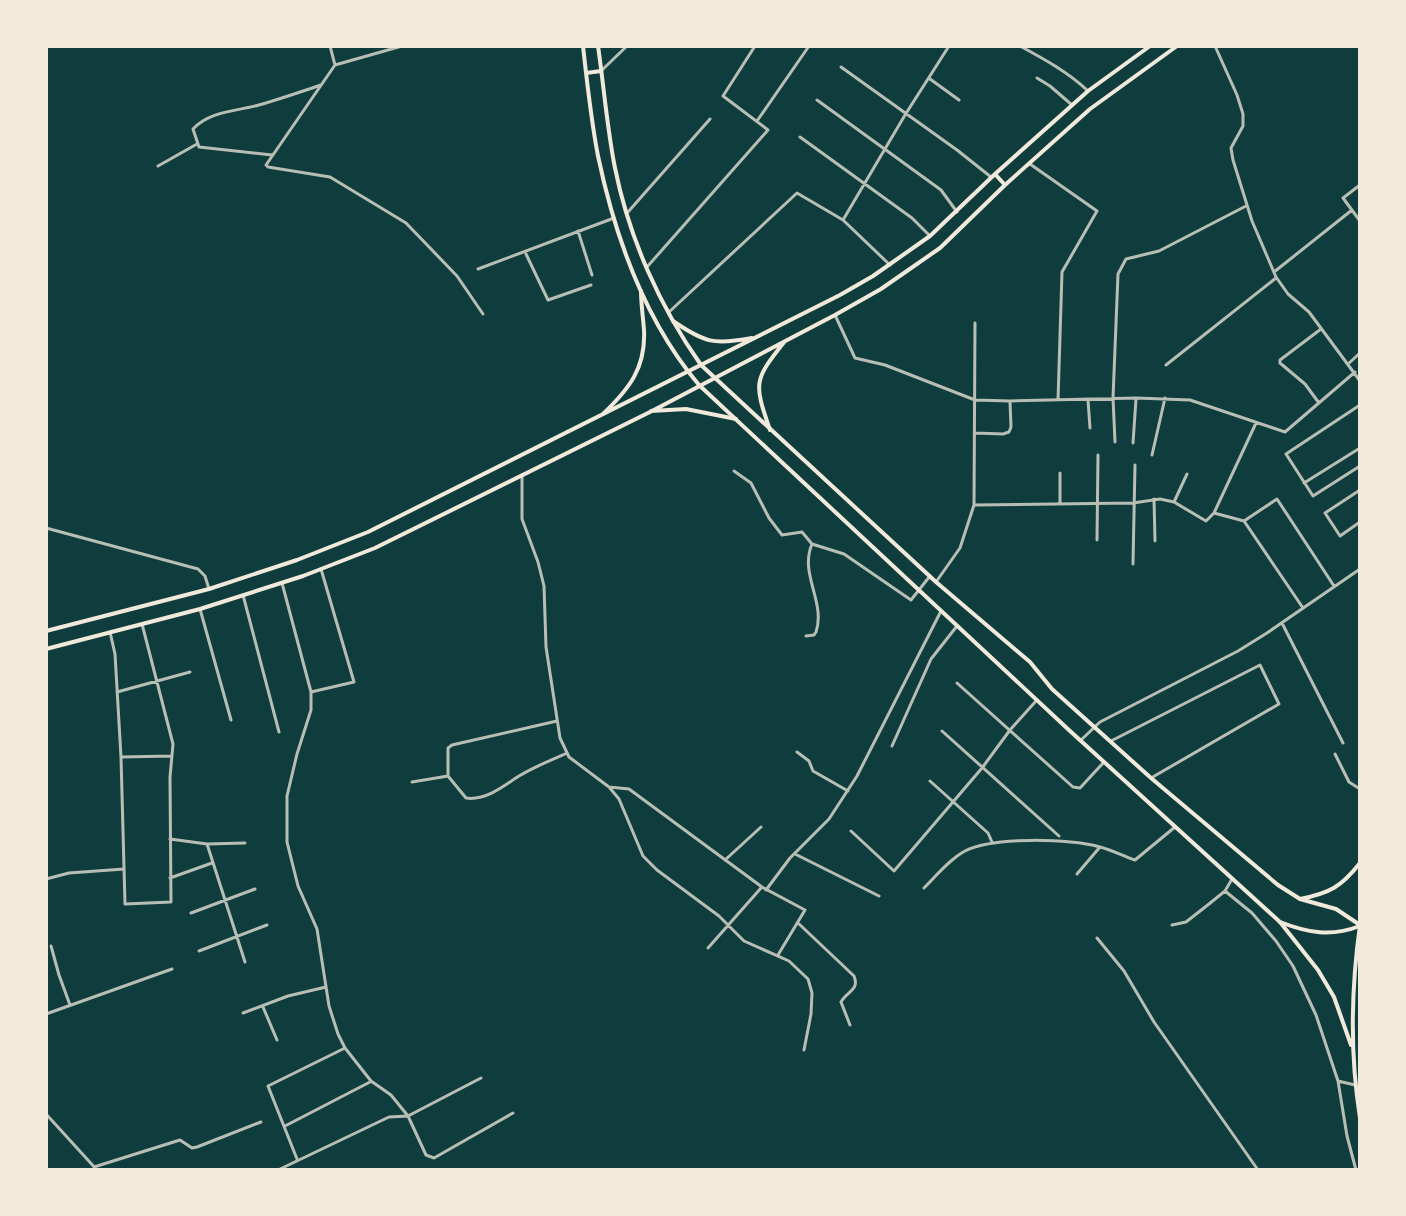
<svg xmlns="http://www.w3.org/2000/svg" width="1406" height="1216" font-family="'IBM Plex Serif',serif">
<rect width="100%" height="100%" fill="#0f3d3e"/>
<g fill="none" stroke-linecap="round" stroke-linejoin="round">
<path stroke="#b8beb3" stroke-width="3" d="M 330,46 L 335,65
M 402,46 L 335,65 L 266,165 L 268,167 L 330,177 L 406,223 L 457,276 L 483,314
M 1020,46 C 1044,59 1068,72 1088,91
M 1215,46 L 1237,95 L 1243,114 L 1243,126 L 1231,148 L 1233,160 L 1252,221 L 1276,277 L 1288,294 L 1309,312 L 1360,381
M 841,67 L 957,150 L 991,177
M 601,71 L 627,46
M 1037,78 L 1050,86 L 1072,105
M 930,79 L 959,100
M 817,100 L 941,190 L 957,212
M 757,121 L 809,46
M 800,137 L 912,218 L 930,236
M 272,155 L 199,147 L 193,129 C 210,111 237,111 259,105 C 280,99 300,92 321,85
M 1030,164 L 1097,211 L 1062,272 L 1058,400
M 158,166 L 197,144
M 1360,185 L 1343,198 L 1360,221
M 628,212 L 710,119
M 843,220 L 905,115 L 949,46
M 578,231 L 592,275
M 526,254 L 548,300 L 591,285
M 647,267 L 768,130 L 723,96 L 755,46
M 478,269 L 614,218
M 1274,272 L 1352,210
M 669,312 L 797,193 L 843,220 L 890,265
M 835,315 L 855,358 L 885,365 L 975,400 L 1010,401 L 1136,398 L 1190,400 L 1285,432 L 1355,372
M 1348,364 L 1360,353
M 1166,365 L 1276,278
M 1088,400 L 1090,428
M 1319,403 L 1305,384 L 1280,363 L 1280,360 L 1321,329
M 1360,405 L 1286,454 L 1313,496 L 1360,466
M 975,433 L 1003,434 L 1009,432 L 1011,427 L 1010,402
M 1115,442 L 1113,398 L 1118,274 L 1126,259 L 1159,251 L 1246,206
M 1133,443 L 1136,399
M 1152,455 L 1165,398
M 734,471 L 751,483 L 769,518 L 782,535 L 802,532 L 812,544 L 844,554 L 911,600 L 930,576
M 1060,473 L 1060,504
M 522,476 L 522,519 L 538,562 L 544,586 L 546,647 L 560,738 L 569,757 L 609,787 L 619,799 L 643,856 L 657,870 L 719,916 L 744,941 L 789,961 L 808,979 L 812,993 L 811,1014 L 804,1050
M 1304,483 L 1360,448
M 1360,490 L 1325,513 L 1340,536 L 1360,522
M 1154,499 L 1155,541
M 1174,502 L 1187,474
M 974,505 L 1133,503 L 1160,499 L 1174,502 L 1206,521 L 1214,513 L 1244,521
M 1214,513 L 1256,423
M 1097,540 L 1098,455
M 1133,564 L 1135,465
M 936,582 L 960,548 L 974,505 L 975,323
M 282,583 L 311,692 L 311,710 L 297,754 L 287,796 L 287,842 L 298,886 L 317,929 L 329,1006 L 338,1034 L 345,1048 L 371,1081 L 391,1095 L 408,1116 L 426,1155 L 434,1158 L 513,1113
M 243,595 L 279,732
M 1303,608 L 1244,521 L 1277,499 L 1334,586
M 200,609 L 231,720
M 1283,625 L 1343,743
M 110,632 L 115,654 L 121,757 L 125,904 L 171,902 L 170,777 L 173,744 L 142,624
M 806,636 L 814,635 L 816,632 C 826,602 799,574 812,544
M 957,683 L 1073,787 L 1080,788 L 1104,762
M 117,692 L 190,672
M 311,692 L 354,682 L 321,569
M 557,721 L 452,745 L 448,748 L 448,776 L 466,798 C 486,801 503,786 519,776 C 534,767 551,760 567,753
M 942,731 L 1059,836
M 1081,740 L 1100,722 L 1238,651 L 1267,633 L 1360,569
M 1111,741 L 1260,665 L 1279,704 L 1151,778
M 892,746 L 931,659 L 957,626
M 797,752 L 809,761 L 813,771 L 848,791
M 1335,754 L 1349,782 L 1360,789
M 121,757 L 172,756
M 930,781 L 988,833 L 992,842
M 412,782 L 448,776
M 609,787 L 629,789 L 762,887 L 805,910 L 778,955
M 851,831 L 894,871 L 982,768 L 1010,730 L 1036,701
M 170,839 L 207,844 L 245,843
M 207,844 L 245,962
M 795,854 L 879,896
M 725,860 L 761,827
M 1077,874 L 1100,847
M 170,878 L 212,863
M 46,879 L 69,873 L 124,869
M 924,888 C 937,875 950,859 965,851 C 994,836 1069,839 1100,847 C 1112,850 1123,856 1135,860 L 1175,827
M 766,890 L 790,858 L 829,819 L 857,776 L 941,611
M 1225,891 L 1252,913 L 1276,941 L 1293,966 L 1316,1015 L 1338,1081 L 1355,1085
M 191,913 L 255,889
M 798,923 L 854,976 C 860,990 846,992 841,1002 L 850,1025
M 1172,925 L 1186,922 L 1209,904 L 1225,891 L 1232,879
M 1097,938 L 1124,971 L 1154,1022 L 1258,1170
M 51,946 L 59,975 L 70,1005
M 708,948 L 761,888
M 199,951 L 267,925
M 263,1007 L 277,1040
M 243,1013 L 288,996 L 326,987
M 46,1014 L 172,969
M 1338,1081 L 1347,1136 L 1356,1170
M 46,1114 L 97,1170
M 285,1126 L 370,1082
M 297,1159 L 268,1086 L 345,1048
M 94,1167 L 180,1140 L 192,1148 L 197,1147 L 261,1122
M 278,1170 L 389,1117 L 408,1116 L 481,1078"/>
<path stroke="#b8beb3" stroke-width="3" d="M 46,528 L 198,569 L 205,576 L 209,589"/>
<path stroke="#f1e9da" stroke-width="4" d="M 583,46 C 587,82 591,120 598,156 C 615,237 645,321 699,385 L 1070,731 L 1280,922 C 1308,933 1331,937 1360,926
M 598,46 C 604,87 607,128 615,168 C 629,238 660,307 701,365 L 936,582 L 1030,662 L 1052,689 L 1151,778 L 1278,885 L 1300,899 L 1336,909 L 1360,925
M 586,73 L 601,71"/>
<path stroke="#f1e9da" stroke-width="4" d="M 995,174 L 1005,185
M 673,321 C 705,343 714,345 752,338
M 651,411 L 686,409 L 736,419
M 603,414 C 629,389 646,368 644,330 C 643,316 641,304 641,291
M 770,430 C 754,383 753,381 785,341
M 46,631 L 209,589 L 297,560 L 368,532 L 840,295 L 873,276 L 930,236 L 995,174 L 1088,91 L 1150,46
M 46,649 L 200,609 L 303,576 L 375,548 L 650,412 L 835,315 L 881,289 L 940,248 L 1005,185 L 1090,109 L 1177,46
M 1300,899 C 1330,893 1341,887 1360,863
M 1280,922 L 1318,970 L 1334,997 L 1351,1045
M 1360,925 C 1351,989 1350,1055 1360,1118"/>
</g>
<rect width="1406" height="1216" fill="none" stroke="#f1e9da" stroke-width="96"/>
</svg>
